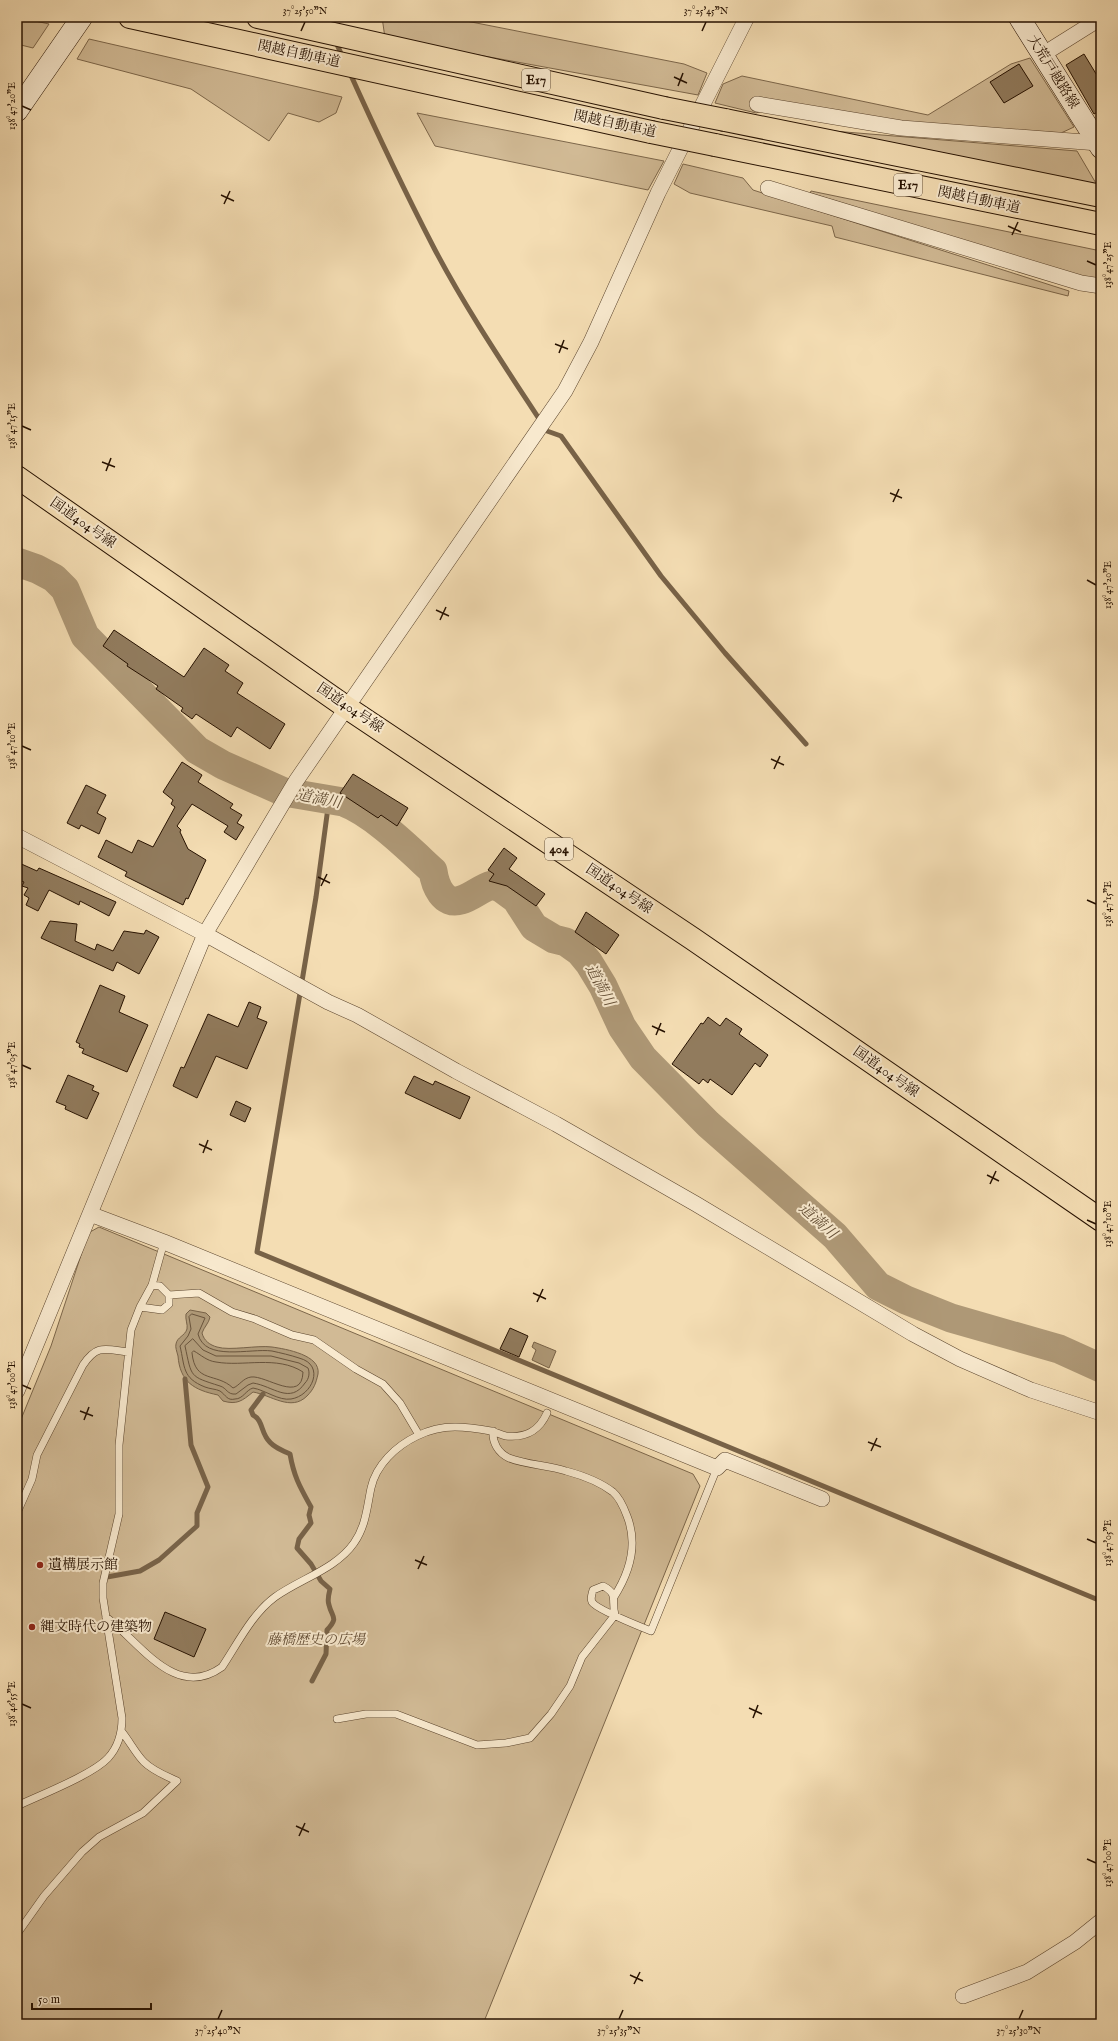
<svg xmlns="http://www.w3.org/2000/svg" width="1118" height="2041" font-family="'IM FELL English','Noto Serif JP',serif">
<rect width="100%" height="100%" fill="#f4ddb3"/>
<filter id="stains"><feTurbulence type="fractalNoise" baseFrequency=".005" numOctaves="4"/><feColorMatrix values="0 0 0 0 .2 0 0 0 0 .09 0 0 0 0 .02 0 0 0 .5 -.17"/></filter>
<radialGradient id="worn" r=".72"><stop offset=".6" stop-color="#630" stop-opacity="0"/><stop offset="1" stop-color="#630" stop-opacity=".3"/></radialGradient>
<path fill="#d1ba95" stroke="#7c664a" d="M 17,17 L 49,24 L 33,48 L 17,44 Z
M 382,17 L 446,17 L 684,64 L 707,73 L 698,95 L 385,38 Z
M 89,39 L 342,97 L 336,113 L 319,122 L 288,113 L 269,141 L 191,89 L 77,59 Z
M 1030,58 L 1074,127 L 1061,133 L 915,123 L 771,108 L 756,113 L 715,103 L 723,84 L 742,76 L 928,115 L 1011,64 Z
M 417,113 L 664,161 L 648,190 L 435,146 Z
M 821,130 L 1077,151 L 1097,185 Z
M 683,164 L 743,178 L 753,190 L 1069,291 L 1068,296 L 835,237 L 832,226 L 690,193 L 674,184 Z
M 811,191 L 1101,251 L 1101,281 L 1037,264 L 810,193 Z
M 99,1227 L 693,1474 L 700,1486 L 483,2024 L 17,2024 L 17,1429 L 51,1346 L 86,1240 L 90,1232 Z"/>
<path fill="#ae9876" stroke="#786247" d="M 190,1310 L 206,1313 L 210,1317 C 209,1323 204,1327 202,1333 C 204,1341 210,1345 217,1347 C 230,1351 257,1345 272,1347 C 286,1349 321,1355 318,1374 C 316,1383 314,1389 307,1396 C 291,1412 271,1395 253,1392 C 242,1401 237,1405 223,1401 L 218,1395 C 194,1390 180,1382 178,1356 C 177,1352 175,1347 176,1344 C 177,1337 185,1336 187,1329 C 188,1325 185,1319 186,1314 Z
M 534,1342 L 556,1351 L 549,1368 L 532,1360 L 536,1350 L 532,1347 Z"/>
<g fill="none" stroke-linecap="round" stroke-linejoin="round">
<path stroke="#6a543b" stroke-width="1" d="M 192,1314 L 205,1318 L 198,1334 C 205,1362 250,1348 272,1351 C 281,1353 290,1355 299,1358 C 326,1365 312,1396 291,1399 C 279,1401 265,1390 253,1388 C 246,1390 243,1399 235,1399 C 227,1401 226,1395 220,1391 C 216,1389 210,1389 205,1387 C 182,1378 185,1367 180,1346 L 188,1336 L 191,1329 L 189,1317 Z
M 193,1339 L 203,1350 L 216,1356 L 271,1356 L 299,1363 L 308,1368 C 310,1373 309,1379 305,1383 C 290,1405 273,1386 253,1383 L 248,1385 L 236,1394 C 227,1395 227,1388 220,1386 C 189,1376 192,1378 185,1346 Z
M 194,1351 C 201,1355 207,1361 216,1362 C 243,1367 277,1355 303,1372 C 302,1404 266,1375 251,1377 C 243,1378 239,1386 233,1388 C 216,1372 195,1384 192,1353 Z"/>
<path stroke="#786247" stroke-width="5" d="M 325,17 L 328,26
M 335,40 L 343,58
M 349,71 C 376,131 404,190 434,248 C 467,311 508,371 547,431 L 561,436 L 661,576 L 725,653 L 806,744
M 329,800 L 316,897 L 257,1252 L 1101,1601
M 263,1394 L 251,1410 L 253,1415 C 262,1420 261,1429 266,1437 C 271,1446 281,1450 290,1454 C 294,1477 300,1487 311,1507 L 309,1515 L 311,1523 L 299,1539 L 297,1548 L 311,1564 L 321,1581 L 330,1589 C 329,1593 327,1600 329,1605 C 332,1618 339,1617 327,1630 L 326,1654 L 312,1681
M 107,1577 L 140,1571 L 159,1560 L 197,1526 L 197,1513 L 208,1487 L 191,1445 L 185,1379"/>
<path stroke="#ae9876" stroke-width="29" d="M 17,562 L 37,569 L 54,578 L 65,589 L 85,636 L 197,750 L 223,765 L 284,792 L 343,802 C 373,813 409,849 433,871 C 435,885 443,906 461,900 C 472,897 481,888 492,885 L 501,888 L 516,899 L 534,927 L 554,939 L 566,942 L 580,952 L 589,963 L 603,986 L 622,1027 L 643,1058 L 708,1124 L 835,1236 L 878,1286 L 906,1300 L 951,1318 L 1059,1349 L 1101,1368"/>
</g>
<path fill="#917b5d" stroke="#261100" d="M 1084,54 L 1101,82 L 1101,110 L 1094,114 L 1066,65 Z
M 1019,64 L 1033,86 L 1004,103 L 990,82 Z
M 114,630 L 184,677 L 204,648 L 229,665 L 225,671 L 243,683 L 237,693 L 285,724 L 270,749 L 237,727 L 231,737 L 196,714 L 192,719 L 181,711 L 183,708 L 156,689 L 158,686 L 127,666 L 128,664 L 103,646 Z
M 182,762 L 202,775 L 198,782 L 233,804 L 230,808 L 242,815 L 237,823 L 244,827 L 236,840 L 224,832 L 228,826 L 192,804 L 177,826 L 181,830 L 180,832 L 188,849 L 206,860 L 188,899 L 186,898 L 183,905 L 125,876 L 127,872 L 98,857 L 106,840 L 132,853 L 138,840 L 153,847 L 175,807 L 171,804 L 173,800 L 163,792 Z
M 353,774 L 408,808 L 397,826 L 381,815 L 378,818 L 340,793 Z
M 86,785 L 106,795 L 97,813 L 106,818 L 99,834 L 81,825 L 79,829 L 67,823 Z
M 504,848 L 517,858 L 509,869 L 545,894 L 536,906 L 507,886 L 489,881 L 494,874 L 488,870 Z
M 17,862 L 37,871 L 39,868 L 116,902 L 109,916 L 80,901 L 79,905 L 49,890 L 38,911 L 26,905 L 29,898 L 24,895 L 28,888 L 22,886 L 24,882 L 17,879 Z
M 586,912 L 619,935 L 606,954 L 575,932 Z
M 50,921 L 77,924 L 75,941 L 95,950 L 97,944 L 113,951 L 124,931 L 144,934 L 146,930 L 159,937 L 139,974 L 117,962 L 113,971 L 41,938 Z
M 100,985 L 125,996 L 119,1012 L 148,1025 L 127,1072 L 82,1053 L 84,1049 L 79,1047 L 80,1044 L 76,1042 Z
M 249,1002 L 261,1007 L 257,1018 L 267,1022 L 247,1069 L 216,1056 L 197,1098 L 173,1086 L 181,1067 L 184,1068 L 208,1014 L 238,1027 Z
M 708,1017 L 720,1026 L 726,1018 L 742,1029 L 739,1034 L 768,1055 L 760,1067 L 755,1063 L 732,1095 L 710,1079 L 708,1083 L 703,1079 L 699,1084 L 672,1064 L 701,1023 L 703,1024 Z
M 68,1075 L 94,1086 L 92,1090 L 99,1093 L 87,1119 L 65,1109 L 66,1106 L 56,1102 Z
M 414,1076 L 433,1085 L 435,1081 L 470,1097 L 460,1119 L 405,1093 Z
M 236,1101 L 251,1108 L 245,1122 L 230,1115 Z
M 510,1328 L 528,1336 L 519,1357 L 500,1349 Z
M 165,1612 L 206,1629 L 194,1657 L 154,1639 Z"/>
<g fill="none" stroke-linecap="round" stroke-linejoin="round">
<g stroke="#5a442d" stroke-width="8">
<path id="lane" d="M 169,1295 L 199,1293 L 232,1312 L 255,1319 L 292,1335 L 314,1340 L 356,1369 L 383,1384 L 400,1403 L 419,1435
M 140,1307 L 162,1310 L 169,1304 L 169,1295 L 160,1286 L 152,1285
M 493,1431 C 492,1442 498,1453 509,1458 C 527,1465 547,1465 566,1471 C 581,1475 600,1482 613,1492 C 620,1498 624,1508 627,1516 C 638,1544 630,1572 614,1597
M 17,1513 L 32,1479 L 37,1455 L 83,1365 C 97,1344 105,1349 128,1352
M 106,1617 C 140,1642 175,1701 222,1667 C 238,1643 252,1614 275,1597 C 300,1579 336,1569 354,1543 C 366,1526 367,1507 371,1488 C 376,1465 396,1446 417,1436 C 429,1430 442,1427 455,1427 C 467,1427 480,1429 491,1431 C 496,1432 501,1435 506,1436 C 526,1438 539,1431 547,1413
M 337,1719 L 366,1714 L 396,1714 L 477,1745 L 506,1743 L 530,1738 L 551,1714 L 570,1686 L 582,1657 L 615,1615 C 611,1601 619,1594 603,1586 L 593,1590 C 592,1594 590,1598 592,1602 C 596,1609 641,1627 651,1631 L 717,1468
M 17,1806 C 40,1795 92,1775 108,1758 C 118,1747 122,1732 122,1718 L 103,1598 L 103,1583 L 119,1514 L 119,1445 L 131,1330 L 140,1307 L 152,1285 L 164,1242
M 17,1934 L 44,1896 L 82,1852 L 99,1837 L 143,1813 L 177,1781 C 166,1776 153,1771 144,1762 C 136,1754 130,1742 122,1732"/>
</g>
<g stroke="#5a442d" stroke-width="16">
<path id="street" d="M 1042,55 L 1101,18
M 757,104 L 901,128 L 1098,143
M 768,188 L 1081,283 L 1101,286
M 17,836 L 205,934 L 328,1002 L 357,1015 L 456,1071 L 556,1124 L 696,1204 L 913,1334 L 960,1359 L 1031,1390 L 1101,1413
M 90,1214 L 164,1242 L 717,1468 L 725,1460 L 822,1499
M 17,1391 L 205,934 L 296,781 L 565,391 L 591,342 L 658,193 L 747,17
M 963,1996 L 1027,1972 L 1075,1942 L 1101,1921"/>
</g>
<g stroke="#261100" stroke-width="22">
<path id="secondary" d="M 1019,17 L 1101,148
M 17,111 L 82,17"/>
</g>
<g stroke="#261100" stroke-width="24">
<path id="highway" d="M 130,17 L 651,132
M 258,17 L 664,108
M 725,120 L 1101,196
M 715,145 L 1101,224
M 17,477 L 346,707 L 693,939 L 1101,1220"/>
</g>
<use href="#lane" stroke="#f8e9ce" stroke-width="7"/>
<use href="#street" stroke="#f8e9ce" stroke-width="15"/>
<use href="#secondary" stroke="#f8e9ce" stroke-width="21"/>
<use href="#highway" stroke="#f4ddb3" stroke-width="22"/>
<g stroke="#261100" stroke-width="24" stroke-linecap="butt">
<path id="highway-bridge" d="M 664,108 L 725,120
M 651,132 L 715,145"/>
</g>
<use href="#highway-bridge" stroke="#f4ddb3" stroke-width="22"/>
</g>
<path fill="none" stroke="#261100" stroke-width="1.5" d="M 301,31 L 305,22M 702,31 L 706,22M 674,77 L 687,83M 678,86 L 683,73M 22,106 L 31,110M 221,195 L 234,201M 224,204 L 230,191M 1008,226 L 1021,232M 1012,235 L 1018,222M 1087,261 L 1096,265M 555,344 L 568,349M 559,353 L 564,340M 22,426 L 31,430M 102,462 L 115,467M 106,471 L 111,458M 890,493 L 902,498M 893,502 L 899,489M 1087,580 L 1096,585M 436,610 L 449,616M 440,620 L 446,607M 22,746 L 31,750M 771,759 L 784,765M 774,769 L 780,756M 318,877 L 330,883M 321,886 L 327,874M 1087,900 L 1096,904M 652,1026 L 665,1032M 656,1035 L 661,1023M 22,1065 L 31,1069M 199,1144 L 212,1150M 203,1153 L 208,1140M 987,1175 L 999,1181M 990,1184 L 996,1171M 1087,1220 L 1096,1224M 533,1293 L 546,1299M 537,1302 L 543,1289M 22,1385 L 31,1389M 80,1411 L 93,1416M 84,1420 L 89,1407M 868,1442 L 881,1447M 871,1451 L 877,1438M 1087,1539 L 1096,1543M 415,1560 L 427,1565M 418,1569 L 424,1556M 22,1704 L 31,1708M 749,1708 L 762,1714M 753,1718 L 758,1705M 296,1826 L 309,1832M 299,1836 L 305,1823M 1087,1859 L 1096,1863M 630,1975 L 643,1981M 634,1984 L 640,1972M 218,2019 L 222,2010M 619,2019 L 623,2010M 1019,2019 L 1023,2010"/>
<g fill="#8f2418" stroke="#f8e9ce" stroke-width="1.5">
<circle cx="40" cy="1565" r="4"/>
<circle cx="32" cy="1627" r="4"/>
</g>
<g text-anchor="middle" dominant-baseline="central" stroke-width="4" stroke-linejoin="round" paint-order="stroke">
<g fill="#f8e9ce" stroke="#65523e" stroke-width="1">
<rect x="522" y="69" width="28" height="22" rx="3"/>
<rect x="894" y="174" width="28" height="22" rx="3"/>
<rect x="545" y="838" width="28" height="22" rx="3"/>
</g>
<g font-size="13" font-weight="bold" fill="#261100">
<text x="536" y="80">E17</text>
<text x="908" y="185">E17</text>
<text x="559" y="849">404</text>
</g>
<g font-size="14" fill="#261100" stroke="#f8e9ce">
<text transform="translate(299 54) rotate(12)">関越自動車道</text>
<text transform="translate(1053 72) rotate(58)">大荒戸越路線</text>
<text transform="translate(615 124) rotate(12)">関越自動車道</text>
<text transform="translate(979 200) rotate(12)">関越自動車道</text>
<text transform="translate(83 523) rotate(35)">国道404号線</text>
<text transform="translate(350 708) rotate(34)">国道404号線</text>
<text transform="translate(619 889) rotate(34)">国道404号線</text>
<text transform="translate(886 1072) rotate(35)">国道404号線</text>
</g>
<g font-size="14" fill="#261100" stroke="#f8e9ce" text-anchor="start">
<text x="48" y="1565">遺構展示館</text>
<text x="40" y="1627">縄文時代の建築物</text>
</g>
<g font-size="14" font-style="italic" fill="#624c34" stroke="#f8e9ce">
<text x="316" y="1640">藤橋歴史の広場</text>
</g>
<g font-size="15" font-style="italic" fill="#634e35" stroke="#f8e9ce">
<text transform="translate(319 799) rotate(11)">道満川</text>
<text transform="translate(600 985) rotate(62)">道満川</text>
<text transform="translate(818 1221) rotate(42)">道満川</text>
</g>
</g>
<rect width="1118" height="2041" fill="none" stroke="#f4ddb3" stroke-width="44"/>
<path d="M32 2003v6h119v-6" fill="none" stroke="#261100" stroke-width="2"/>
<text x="38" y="2003" font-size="12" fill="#261100" stroke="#f8e9ce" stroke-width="3" paint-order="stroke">50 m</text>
<rect x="22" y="22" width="1074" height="1997" fill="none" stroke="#261100" stroke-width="1.5"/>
<g font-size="10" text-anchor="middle" fill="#261100">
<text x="305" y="14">37°25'50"N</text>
<text x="706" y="14">37°25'45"N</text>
<text transform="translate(11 106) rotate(-90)" y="4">138°47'20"E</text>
<text transform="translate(1107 265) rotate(-90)" y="4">138°47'25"E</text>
<text transform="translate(11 426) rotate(-90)" y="4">138°47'15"E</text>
<text transform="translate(1107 585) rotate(-90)" y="4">138°47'20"E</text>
<text transform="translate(11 746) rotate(-90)" y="4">138°47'10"E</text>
<text transform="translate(1107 904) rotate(-90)" y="4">138°47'15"E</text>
<text transform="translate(11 1065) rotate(-90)" y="4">138°47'05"E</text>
<text transform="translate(1107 1224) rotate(-90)" y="4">138°47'10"E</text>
<text transform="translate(11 1385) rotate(-90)" y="4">138°47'00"E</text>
<text transform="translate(1107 1543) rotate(-90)" y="4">138°47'05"E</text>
<text transform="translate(11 1704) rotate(-90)" y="4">138°46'55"E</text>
<text transform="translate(1107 1863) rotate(-90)" y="4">138°47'00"E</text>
<text x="218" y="2034">37°25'40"N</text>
<text x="619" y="2034">37°25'35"N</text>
<text x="1019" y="2034">37°25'30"N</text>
</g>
<rect width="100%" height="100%" filter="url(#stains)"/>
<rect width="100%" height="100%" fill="url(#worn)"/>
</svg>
